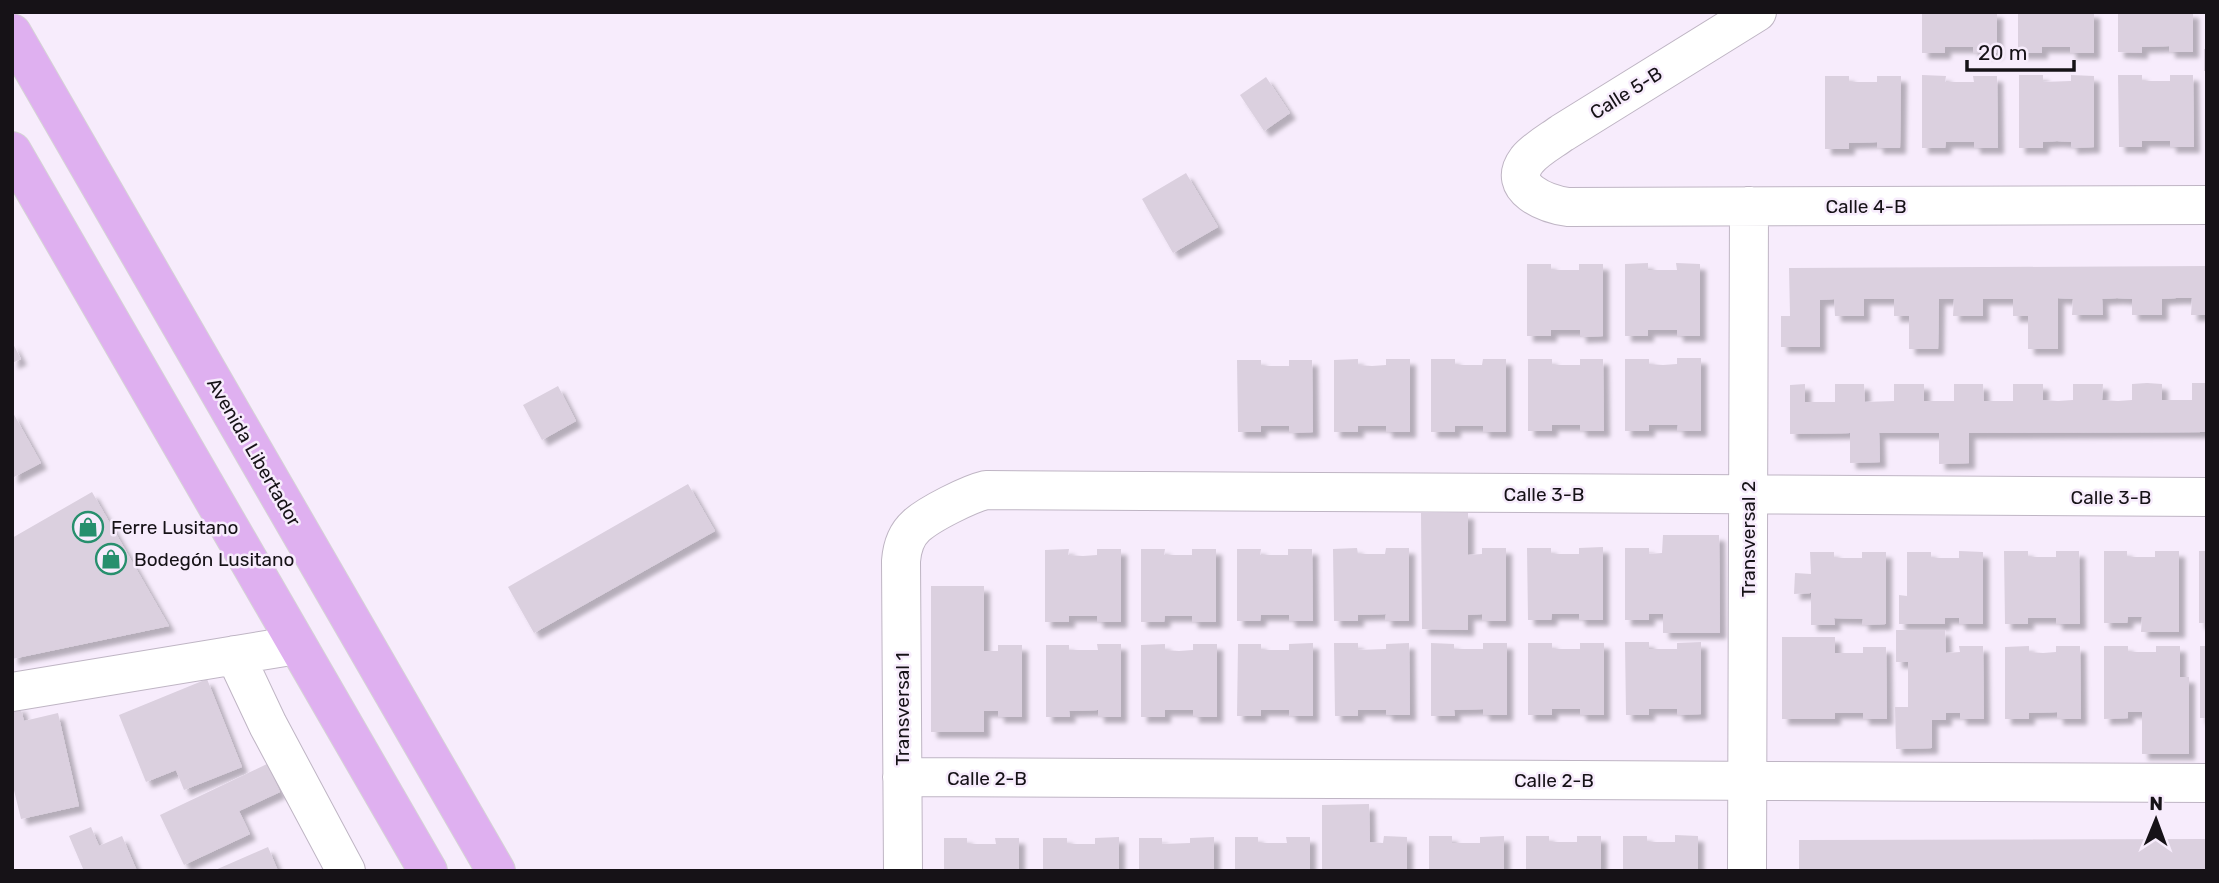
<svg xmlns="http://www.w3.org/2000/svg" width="2219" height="883" font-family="Rubik,sans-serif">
<defs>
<filter id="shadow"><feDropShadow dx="6" dy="6" stdDeviation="2" flood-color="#0004"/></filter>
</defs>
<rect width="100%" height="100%" fill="#f7ecfc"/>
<path fill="#dbd0df" filter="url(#shadow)" d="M 1922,12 L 1997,12 L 1997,53 L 1973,53 L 1973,47 L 1945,47 L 1945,53 L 1922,53 Z
M 2018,12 L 2094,12 L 2094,53 L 2070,53 L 2070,47 L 2042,47 L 2042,53 L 2018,53 Z
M 2118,12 L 2193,12 L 2193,52 L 2169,52 L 2169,46 L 2142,47 L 2142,53 L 2118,52 Z
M 2204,49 L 2207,49 L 2207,71 L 2204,71 Z
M 1922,75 L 1946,76 L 1945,82 L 1974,82 L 1973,76 L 1997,76 L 1998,148 L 1974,148 L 1974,142 L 1946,142 L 1945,148 L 1922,148 Z
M 2019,75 L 2043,75 L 2043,82 L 2071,81 L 2071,75 L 2094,76 L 2094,147 L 2071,148 L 2071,142 L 2057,141 L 2043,142 L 2043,148 L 2019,148 Z
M 2118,75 L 2142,75 L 2142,81 L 2170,81 L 2170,75 L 2193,75 L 2194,147 L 2170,147 L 2170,141 L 2142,141 L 2142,147 L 2119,147 Z
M 1825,76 L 1849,76 L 1849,82 L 1877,82 L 1877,76 L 1901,76 L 1900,148 L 1877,148 L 1877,142 L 1849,143 L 1849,149 L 1825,149 Z
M 1266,77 L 1290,113 L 1264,131 L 1240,95 Z
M 1186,173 L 1218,227 L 1173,253 L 1142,199 Z
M 1648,263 L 1648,270 L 1677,270 L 1676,263 L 1700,264 L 1700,336 L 1677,336 L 1677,330 L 1648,330 L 1648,336 L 1625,336 L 1625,264 Z
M 1527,264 L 1551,264 L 1551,270 L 1579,270 L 1579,264 L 1603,264 L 1603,336 L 1580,337 L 1580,330 L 1551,330 L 1551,336 L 1527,336 Z
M 2207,266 L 2207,315 L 2191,315 L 2192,298 L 2176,298 L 2162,299 L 2162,315 L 2132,315 L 2132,299 L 2117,298 L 2102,299 L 2103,315 L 2072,315 L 2073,299 L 2058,298 L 2058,349 L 2028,349 L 2028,316 L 2013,316 L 2013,299 L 1983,299 L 1983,316 L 1953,316 L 1954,299 L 1939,299 L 1938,349 L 1909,349 L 1909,316 L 1894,316 L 1894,299 L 1864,299 L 1864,316 L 1835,316 L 1834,299 L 1820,300 L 1820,347 L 1781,347 L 1781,316 L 1790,316 L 1789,268 Z
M 12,342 L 21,359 L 12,363 Z
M 1677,358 L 1701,358 L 1701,431 L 1677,431 L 1678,425 L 1649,425 L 1649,431 L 1625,431 L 1625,359 L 1649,359 L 1649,364 L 1663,365 L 1677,364 Z
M 1358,359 L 1358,365 L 1372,366 L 1386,365 L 1386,359 L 1410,359 L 1410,432 L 1386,432 L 1386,426 L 1358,426 L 1358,432 L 1334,432 L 1334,360 Z
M 1431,359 L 1455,359 L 1455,365 L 1482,365 L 1483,359 L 1506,359 L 1506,432 L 1483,432 L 1483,426 L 1455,426 L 1455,432 L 1431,432 Z
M 1528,359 L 1552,359 L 1552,365 L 1580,365 L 1580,359 L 1603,359 L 1604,431 L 1580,431 L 1580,425 L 1552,425 L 1552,431 L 1528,431 Z
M 1237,360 L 1261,360 L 1261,366 L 1289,366 L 1289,360 L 1312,360 L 1313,432 L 1289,433 L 1289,426 L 1261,426 L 1261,432 L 1238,432 Z
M 2192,383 L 2207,383 L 2207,432 L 1969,433 L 1969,463 L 1939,464 L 1939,433 L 1879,433 L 1880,462 L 1850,463 L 1850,433 L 1790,434 L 1790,385 L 1805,384 L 1805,402 L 1835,402 L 1835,384 L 1864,384 L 1865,402 L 1894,401 L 1894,384 L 1924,384 L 1924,401 L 1954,401 L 1954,384 L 1983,384 L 1984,401 L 2013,401 L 2013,384 L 2043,384 L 2043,400 L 2058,401 L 2073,400 L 2073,384 L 2103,384 L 2102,400 L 2118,401 L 2132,400 L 2132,384 L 2147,383 L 2162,384 L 2162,400 L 2192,400 Z
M 558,386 L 576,421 L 542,440 L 523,405 Z
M 12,411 L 41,463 L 12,478 Z
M 688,484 L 715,531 L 534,633 L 508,587 Z
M 92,492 L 169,626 L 12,659 L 12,538 Z
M 1421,513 L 1468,513 L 1468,555 L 1482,554 L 1482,548 L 1506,548 L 1506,621 L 1482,621 L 1482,614 L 1468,615 L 1468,630 L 1422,629 Z
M 1663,535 L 1719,535 L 1720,633 L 1663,633 L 1663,614 L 1649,614 L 1649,620 L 1625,620 L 1625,548 L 1649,548 L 1649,554 L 1662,553 Z
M 1603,547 L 1603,620 L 1579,620 L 1579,614 L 1552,614 L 1551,620 L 1528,620 L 1527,548 L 1551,548 L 1551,554 L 1579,554 L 1579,548 Z
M 1357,548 L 1358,554 L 1385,554 L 1386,548 L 1409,548 L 1409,621 L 1385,621 L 1386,614 L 1358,615 L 1358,621 L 1334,621 L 1333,549 Z
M 1069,549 L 1068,555 L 1083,556 L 1097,555 L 1097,549 L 1121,549 L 1121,622 L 1097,622 L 1097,616 L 1069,616 L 1069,622 L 1045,622 L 1045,550 Z
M 1141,549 L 1165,549 L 1164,555 L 1192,555 L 1192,549 L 1216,549 L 1216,622 L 1192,622 L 1192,616 L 1165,616 L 1164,622 L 1141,622 Z
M 1237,549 L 1261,549 L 1260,555 L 1288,555 L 1288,549 L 1312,549 L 1313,621 L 1289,621 L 1289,615 L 1261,615 L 1260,621 L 1237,621 Z
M 1959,551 L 1983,552 L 1983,624 L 1959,624 L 1959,618 L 1945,618 L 1945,624 L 1899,624 L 1899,595 L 1907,596 L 1907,552 L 1931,552 L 1931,558 L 1959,558 Z
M 2004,551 L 2028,551 L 2028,557 L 2056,557 L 2056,551 L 2079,551 L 2080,624 L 2056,624 L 2056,618 L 2028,618 L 2028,624 L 2005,624 Z
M 2104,551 L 2127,551 L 2127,557 L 2155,557 L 2155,551 L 2179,551 L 2179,632 L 2141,632 L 2142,617 L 2128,617 L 2127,623 L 2104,623 Z
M 2199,551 L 2207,551 L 2207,623 L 2199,623 Z
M 1810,552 L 1834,552 L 1834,558 L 1862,558 L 1862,552 L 1886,552 L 1886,624 L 1862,625 L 1863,619 L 1834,618 L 1835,625 L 1811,625 L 1811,593 L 1794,594 L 1795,573 L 1811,574 Z
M 931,586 L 984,586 L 984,651 L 998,651 L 998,645 L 1022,645 L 1022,717 L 998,717 L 998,711 L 984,711 L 984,732 L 931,732 Z
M 1896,630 L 1945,630 L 1946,653 L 1960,652 L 1959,646 L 1983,646 L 1984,719 L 1960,719 L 1960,713 L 1946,713 L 1946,720 L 1932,720 L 1932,748 L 1896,749 L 1895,707 L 1908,707 L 1908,662 L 1896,662 Z
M 1782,637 L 1835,637 L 1835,653 L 1863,653 L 1863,647 L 1886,647 L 1887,719 L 1863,719 L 1863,713 L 1835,713 L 1835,719 L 1782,719 Z
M 1625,642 L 1649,642 L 1649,649 L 1677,649 L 1677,643 L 1701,642 L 1701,714 L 1677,715 L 1677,709 L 1649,709 L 1649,715 L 1626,715 Z
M 1313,643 L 1313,716 L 1290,716 L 1289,710 L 1261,710 L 1261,716 L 1237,716 L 1238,644 L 1261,644 L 1261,650 L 1289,650 L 1289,644 Z
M 1334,643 L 1358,643 L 1358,650 L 1386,649 L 1386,644 L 1409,643 L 1410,715 L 1386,715 L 1386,710 L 1358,710 L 1358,716 L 1335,716 Z
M 1431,643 L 1454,644 L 1454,649 L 1483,649 L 1483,643 L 1507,643 L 1507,715 L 1483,715 L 1483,709 L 1454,710 L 1455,716 L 1431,716 Z
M 1528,643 L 1552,643 L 1552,649 L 1580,649 L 1580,643 L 1604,643 L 1604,715 L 1580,715 L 1580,709 L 1552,709 L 1552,715 L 1528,715 Z
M 1097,644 L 1121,644 L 1121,717 L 1098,717 L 1098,710 L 1069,711 L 1070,717 L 1046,717 L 1046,645 L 1069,645 L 1069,650 L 1098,650 Z
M 1165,644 L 1165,650 L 1179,651 L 1193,650 L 1193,644 L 1217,644 L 1217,717 L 1193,717 L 1193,710 L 1165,710 L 1165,717 L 1141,717 L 1141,645 Z
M 2029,646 L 2029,652 L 2043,653 L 2056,652 L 2056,646 L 2080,646 L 2081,719 L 2057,719 L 2057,712 L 2029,713 L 2029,719 L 2005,719 L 2005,647 Z
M 2104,646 L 2128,646 L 2128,652 L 2156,652 L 2156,646 L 2180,646 L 2180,677 L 2189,677 L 2189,754 L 2142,754 L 2142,712 L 2128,712 L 2128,718 L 2104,719 Z
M 2200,646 L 2207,646 L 2207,718 L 2200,718 Z
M 207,679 L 242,767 L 184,790 L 176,770 L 146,782 L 119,715 Z
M 20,706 L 24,721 L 58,713 L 79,806 L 21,819 L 12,782 L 12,708 Z
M 267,764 L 280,792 L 239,811 L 250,834 L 184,865 L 160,815 Z
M 1369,804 L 1370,842 L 1383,843 L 1384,836 L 1407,837 L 1407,871 L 1322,871 L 1322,805 Z
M 91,827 L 99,846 L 122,836 L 137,871 L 84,871 L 69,836 Z
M 1675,835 L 1698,836 L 1698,871 L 1623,871 L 1623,836 L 1647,836 L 1647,842 L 1675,842 Z
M 1429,836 L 1452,836 L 1452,843 L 1480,843 L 1480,837 L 1504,836 L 1504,871 L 1429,871 Z
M 1526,836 L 1549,836 L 1549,842 L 1577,842 L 1577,836 L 1601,836 L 1601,871 L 1526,871 Z
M 1119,837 L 1119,871 L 1043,871 L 1043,838 L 1067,838 L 1067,844 L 1095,844 L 1095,838 Z
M 1214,837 L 1214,871 L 1139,871 L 1139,838 L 1162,838 L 1162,844 L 1190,843 L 1190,838 Z
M 1235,837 L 1258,837 L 1258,843 L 1287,843 L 1286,837 L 1310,837 L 1310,871 L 1235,871 Z
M 944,838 L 967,838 L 967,844 L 996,844 L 995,838 L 1019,838 L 1019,871 L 944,871 Z
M 2207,839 L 2207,871 L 1799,871 L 1799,840 Z
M 268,847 L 278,871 L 213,871 Z"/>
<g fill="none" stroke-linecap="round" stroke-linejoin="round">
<g stroke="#bfb5c4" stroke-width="40">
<path id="minor" d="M 1757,12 L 1562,133 C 1551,141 1536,149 1527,160 C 1505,189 1547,204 1568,207 L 2207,205
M 235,655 L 268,725 L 346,871
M 12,692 L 297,645
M 902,777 L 2207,783
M 903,871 L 901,561 C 902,548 906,535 916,526 C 929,514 969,494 986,490 L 2207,497
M 1747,871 L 1749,206"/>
</g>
<g stroke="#d5d4d5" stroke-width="40">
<path id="major" d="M 12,33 L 496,871
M 12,151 L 428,871"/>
</g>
<use href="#minor" stroke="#fff" stroke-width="38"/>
<use href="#major" stroke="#dfb0f0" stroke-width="38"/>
</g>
<defs>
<g id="shop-ring" transform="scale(1.575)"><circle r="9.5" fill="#f7ecfc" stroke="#278f6d" stroke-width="1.5"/><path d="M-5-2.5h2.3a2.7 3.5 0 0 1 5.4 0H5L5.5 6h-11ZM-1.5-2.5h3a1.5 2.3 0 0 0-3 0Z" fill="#278f6d"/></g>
</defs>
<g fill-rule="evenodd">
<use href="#shop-ring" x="88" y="527"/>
<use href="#shop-ring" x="111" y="559"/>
</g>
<g text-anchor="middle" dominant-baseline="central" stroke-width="5" stroke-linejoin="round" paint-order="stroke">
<g font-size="19" fill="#161217" stroke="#f7ecfc">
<text transform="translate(1626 93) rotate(-32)">Calle 5-B</text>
<text x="1866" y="206">Calle 4-B</text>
<text transform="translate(254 452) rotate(60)">Avenida Libertador</text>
<text x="1544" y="494">Calle 3-B</text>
<text x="2111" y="497">Calle 3-B</text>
<text transform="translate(1748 539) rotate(-90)">Transversal 2</text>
<text transform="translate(902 709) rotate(-90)">Transversal 1</text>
<text x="987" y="778">Calle 2-B</text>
<text x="1554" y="780">Calle 2-B</text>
</g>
<g font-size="19" fill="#161217" stroke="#f7ecfc" text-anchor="start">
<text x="111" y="527">Ferre Lusitano</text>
<text x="134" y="559">Bodegón Lusitano</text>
</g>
</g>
<rect width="2219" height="883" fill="none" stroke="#161217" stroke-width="28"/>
<g transform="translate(2156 820) rotate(1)" stroke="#f7ecfc" stroke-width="5" paint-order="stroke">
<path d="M0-5L12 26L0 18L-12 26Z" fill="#161217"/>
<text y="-10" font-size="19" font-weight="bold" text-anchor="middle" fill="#161217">N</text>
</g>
<path d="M1967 60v10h107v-10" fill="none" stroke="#161217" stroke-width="3.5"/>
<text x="1978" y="60" font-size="21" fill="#161217" stroke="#f7ecfc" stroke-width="5" paint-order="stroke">20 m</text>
</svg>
